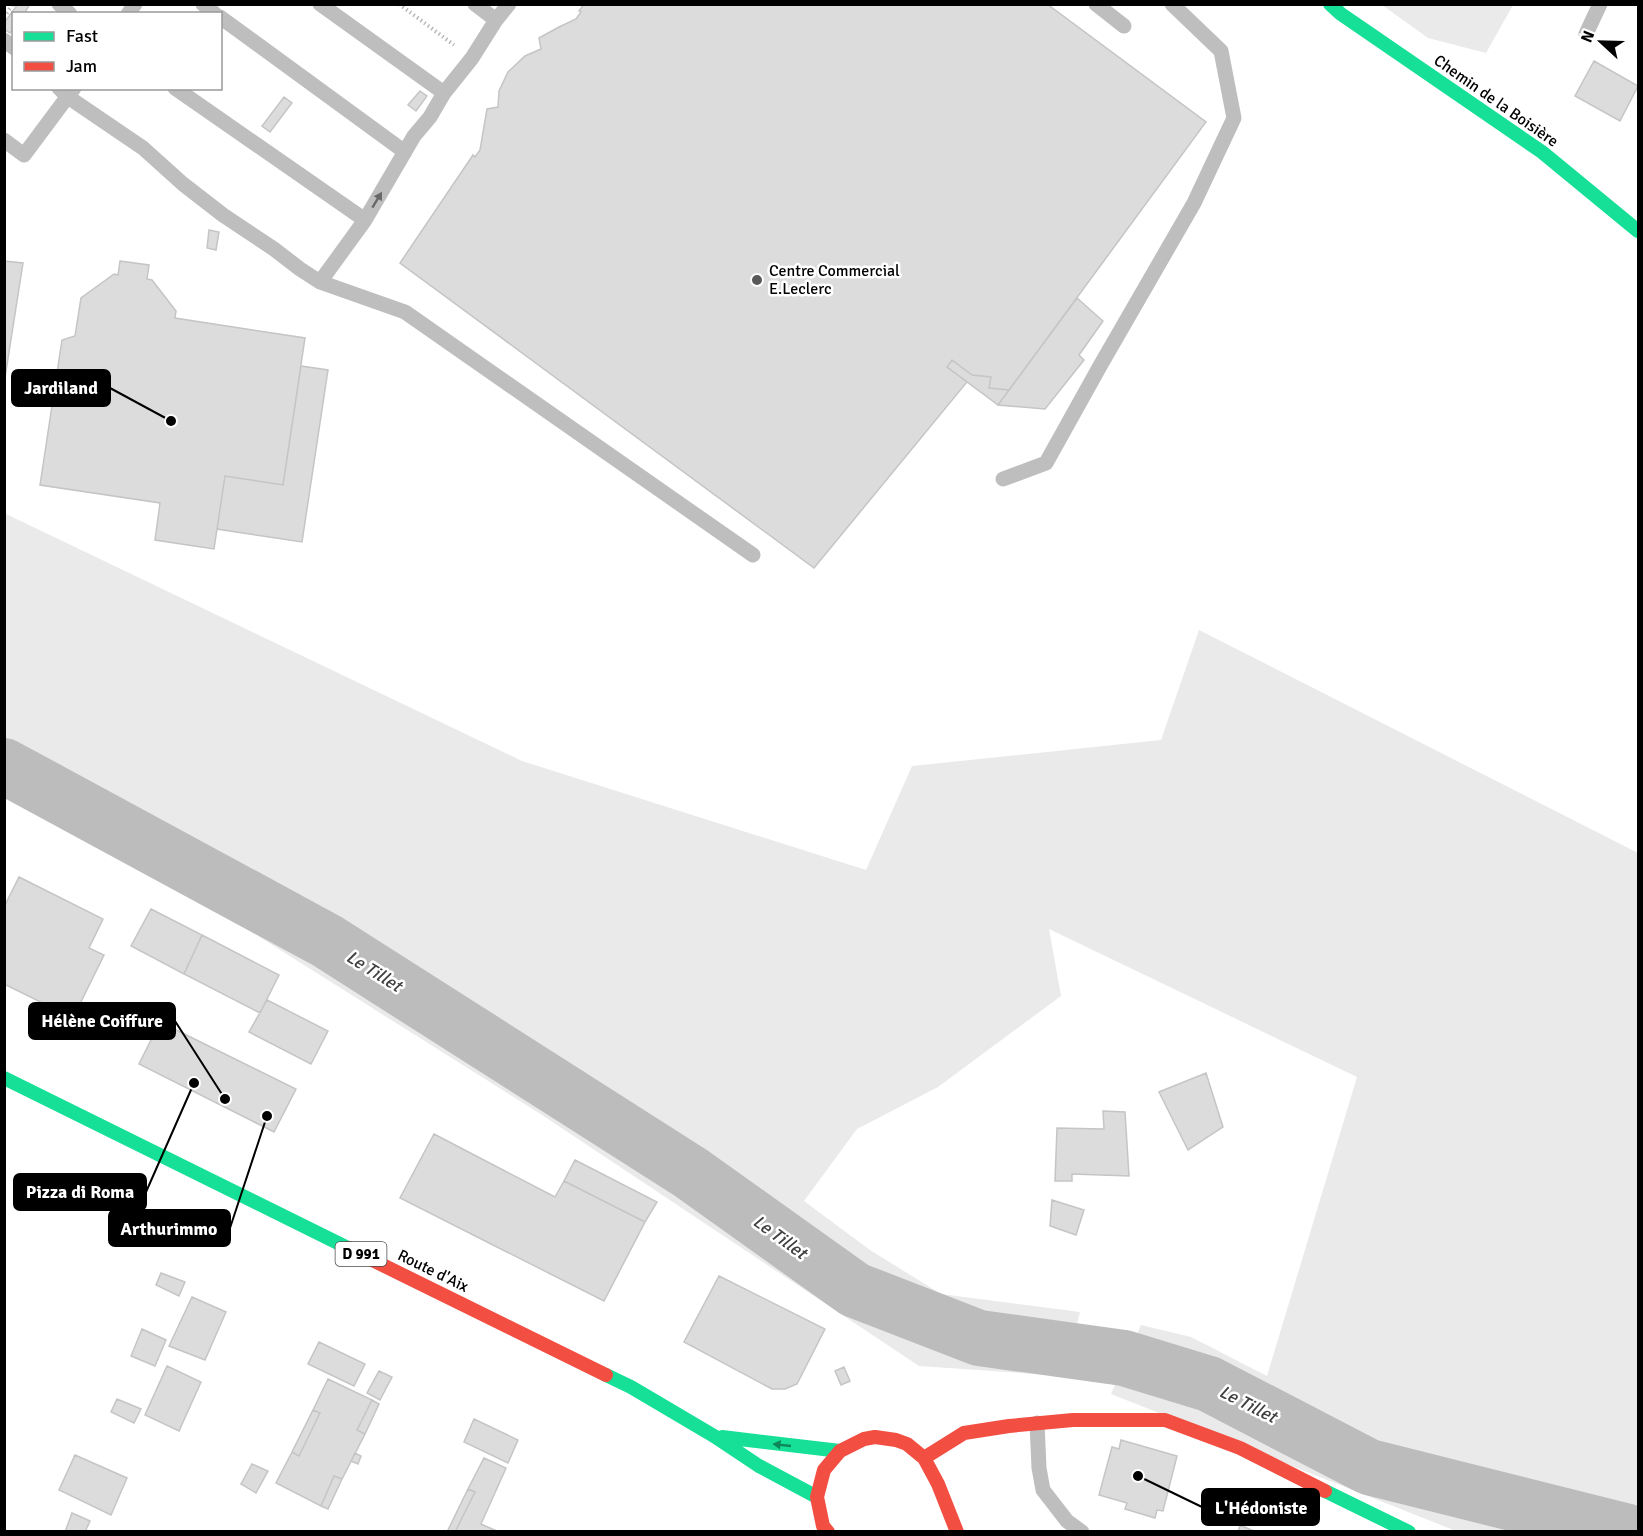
<svg xmlns="http://www.w3.org/2000/svg" width="1643" height="1536" font-family="Signika,sans-serif">
<rect width="100%" height="100%" fill="#fff"/>
<path fill="#eaeaea" d="M 1382,5 L 1513,5 L 1486,53 L 1428,38 Z
M 4,513 L 522,761 L 866,870 L 912,766 L 1161,740 L 1199,630 L 1638,853 L 1638,1531 L 1456,1531 L 1111,1394 L 1141,1325 L 1191,1337 L 1267,1376 L 1357,1077 L 1049,929 L 1061,996 L 938,1087 L 857,1129 L 804,1201 L 870,1250 L 941,1294 L 1080,1312 L 1064,1376 L 919,1366 L 542,1115 L 166,878 L 5,785 Z"/>
<g fill="none" stroke-linecap="round" stroke-linejoin="round">
<path stroke="#bcbcbc" stroke-width="56" d="M 4,766 L 327,941 L 691,1173 L 855,1290 L 979,1338 L 1124,1358 L 1209,1384 L 1369,1467 L 1628,1532"/>
</g>
<path fill="#dcdcdc" stroke="#c5c5c5" stroke-width="1.5" d="M 18,4 L 30,4 L 24,14 L 14,14 L 14,28 L 10,33 L 4,29 L 4,23 Z
M 584,4 L 1047,4 L 1206,122 L 1009,390 L 989,388 L 991,377 L 972,375 L 952,360 L 947,367 L 967,382 L 814,568 L 400,263 L 473,155 L 475,157 L 480,150 L 487,109 L 498,107 L 499,91 L 508,72 L 525,56 L 541,49 L 539,38 L 559,27 L 576,19 L 581,12 L 579,11 Z
M 1594,61 L 1638,86 L 1620,121 L 1575,96 Z
M 420,91 L 427,96 L 416,111 L 408,105 Z
M 284,97 L 292,103 L 270,132 L 262,126 Z
M 209,230 L 219,232 L 216,250 L 207,248 Z
M 4,261 L 23,263 L 4,384 Z
M 120,261 L 149,265 L 147,279 L 152,280 L 176,311 L 175,318 L 305,338 L 283,485 L 225,476 L 214,549 L 155,540 L 160,503 L 40,485 L 62,340 L 75,336 L 81,298 L 114,274 L 118,275 Z
M 1077,298 L 1103,321 L 1079,355 L 1084,360 L 1045,409 L 998,405 Z
M 952,360 L 972,375 L 991,377 L 989,388 L 1009,390 L 998,405 L 947,367 Z
M 301,366 L 328,370 L 302,542 L 217,529 L 225,476 L 283,485 Z
M 19,877 L 103,919 L 89,948 L 104,955 L 73,1018 L 4,984 L 4,907 Z
M 151,909 L 202,935 L 184,974 L 131,946 Z
M 202,935 L 279,975 L 260,1013 L 184,974 Z
M 267,1000 L 328,1031 L 311,1064 L 249,1032 Z
M 160,1022 L 296,1089 L 274,1132 L 139,1064 Z
M 1206,1073 L 1223,1127 L 1188,1150 L 1159,1092 Z
M 1103,1111 L 1125,1112 L 1129,1176 L 1072,1174 L 1072,1181 L 1055,1181 L 1057,1128 L 1104,1129 Z
M 434,1134 L 555,1197 L 564,1181 L 645,1222 L 604,1301 L 400,1198 Z
M 575,1160 L 657,1202 L 645,1222 L 564,1181 Z
M 1052,1200 L 1084,1210 L 1076,1235 L 1050,1226 Z
M 161,1273 L 185,1282 L 179,1296 L 156,1285 Z
M 719,1276 L 825,1329 L 797,1384 L 785,1389 L 772,1389 L 684,1342 Z
M 192,1297 L 226,1312 L 205,1360 L 169,1346 Z
M 142,1329 L 166,1340 L 155,1366 L 131,1356 Z
M 319,1342 L 365,1364 L 354,1386 L 308,1364 Z
M 167,1366 L 201,1382 L 179,1431 L 145,1415 Z
M 844,1367 L 850,1381 L 841,1385 L 835,1371 Z
M 379,1371 L 392,1377 L 380,1400 L 367,1393 Z
M 328,1379 L 372,1400 L 357,1430 L 365,1434 L 342,1479 L 334,1476 L 321,1506 L 276,1483 L 292,1452 L 299,1456 L 320,1413 L 313,1410 Z
M 117,1399 L 141,1409 L 134,1423 L 111,1412 Z
M 372,1400 L 379,1404 L 365,1434 L 357,1430 Z
M 313,1410 L 320,1413 L 299,1456 L 292,1452 Z
M 474,1419 L 518,1440 L 508,1463 L 464,1442 Z
M 1121,1440 L 1177,1456 L 1163,1511 L 1157,1510 L 1155,1518 L 1125,1509 L 1127,1503 L 1099,1495 L 1112,1447 L 1119,1449 Z
M 355,1453 L 361,1456 L 358,1464 L 351,1461 Z
M 75,1455 L 127,1478 L 111,1515 L 59,1490 Z
M 484,1458 L 506,1468 L 481,1524 L 499,1532 L 455,1532 L 475,1492 L 468,1489 Z
M 252,1464 L 268,1471 L 256,1493 L 241,1484 Z
M 334,1476 L 342,1479 L 328,1509 L 321,1506 Z
M 468,1489 L 475,1492 L 455,1532 L 451,1532 L 448,1530 Z
M 72,1513 L 90,1521 L 85,1532 L 65,1532 Z
M 1240,1525 L 1256,1532 L 1238,1532 Z"/>
<g fill="none" stroke-linecap="round" stroke-linejoin="round">
<path stroke="#b8b8b8" stroke-width="4" stroke-dasharray="1.5 3" stroke-linecap="butt" d="M 399,4 L 454,45
M 4,17 L 13,4"/>
<path stroke="#bebebe" stroke-width="15" d="M 59,4 L 70,14
M 203,4 L 215,14
M 320,4 L 444,93
M 475,4 L 496,20
M 1096,4 L 1124,26
M 128,14 L 135,4
M 220,17 L 405,152
M 1586,34 L 1600,4
M 4,40 L 14,48
M 59,88 L 68,97 L 143,148 L 183,184 L 223,215 L 274,249 L 300,269 L 320,282 L 405,312 L 753,555
M 175,88 L 365,220
M 4,140 L 24,155
M 24,155 L 74,88
M 320,282 L 365,220 L 414,136 L 430,117 L 444,93 L 472,58 L 496,20 L 509,4
M 1003,479 L 1046,463 L 1100,366 L 1194,203 L 1234,118 L 1221,51 L 1172,4
M 1037,1423 L 1039,1468 L 1043,1490 L 1067,1521 L 1082,1532"/>
<path stroke="#16e098" stroke-width="14" d="M 1330,4 L 1341,14 L 1542,152 L 1638,231
M 4,1078 L 348,1248
M 606,1375 L 631,1387 L 714,1436 L 759,1466 L 817,1497
M 722,1437 L 840,1451
M 1325,1491 L 1409,1532"/>
<path stroke="#f24e42" stroke-width="14" d="M 348,1248 L 606,1375
M 924,1458 L 964,1433 L 1009,1426 L 1073,1420 L 1165,1420 L 1240,1448 L 1325,1491
M 828,1532 L 823,1526 L 817,1497 L 824,1470 L 840,1451 L 864,1439 L 875,1437 L 896,1440 L 907,1444 L 924,1458 L 938,1484 L 957,1532"/>
</g>
<defs><path id="oneway-solid" d="M-6-.8H1V-3.2L6.5 0L1 3.2V.8H-6Z" transform="scale(1.5)"/></defs>
<use fill="#686868" href="#oneway-solid" transform="translate(377 200) rotate(-59)"/>
<use fill="#0d865b" href="#oneway-solid" transform="translate(782 1445) rotate(-174)"/>
<circle fill="#595959" stroke="#fff" stroke-width="2" cx="757" cy="280" r="6"/>
<g text-anchor="middle" dominant-baseline="central" stroke-width="5" stroke-linejoin="round" paint-order="stroke">
<rect fill="#fff" stroke="#4c4c4c" stroke-width="1.5" x="335.5" y="1242" width="51" height="24" rx="4.5"/>
<g font-size="15" font-weight="bold" fill="#000">
<text x="361" y="1254">D 991</text>
</g>
<g font-size="16" fill="#000" stroke="#fff">
<text transform="translate(1496 101) rotate(35)">Chemin de la Boisière</text>
<text transform="translate(433 1271) rotate(26)">Route d'Aix</text>
</g>
<g font-size="16" fill="#000" stroke="#fff" text-anchor="start">
<text x="769" y="271">Centre Commercial<tspan x="769" dy="18">E.Leclerc</tspan></text>
</g>
<g font-size="18" font-style="italic" fill="#404040" stroke="#fff">
<text transform="translate(374 971) rotate(32)">Le Tillet</text>
<text transform="translate(780 1237) rotate(36)">Le Tillet</text>
<text transform="translate(1248 1404) rotate(27)">Le Tillet</text>
</g>
</g>
<path fill="none" stroke="#000" stroke-width="2" d="M171 421L110 388M225 1099L175 1021M194 1083L146 1192M267 1116L230 1228M1138 1476L1202 1507"/>
<g fill="#000" stroke="#fff" stroke-width="2">
<circle cx="171" cy="421" r="6"/>
<circle cx="225" cy="1099" r="6"/>
<circle cx="194" cy="1083" r="6"/>
<circle cx="267" cy="1116" r="6"/>
<circle cx="1138" cy="1476" r="6"/>
</g>
<g fill="#000" stroke="#000" stroke-width="2">
<rect x="12" y="370" width="98" height="36" rx="6"/>
<rect x="29" y="1003" width="146" height="36" rx="6"/>
<rect x="14" y="1174" width="132" height="36" rx="6"/>
<rect x="109" y="1210" width="121" height="36" rx="6"/>
<rect x="1202" y="1489" width="117" height="36" rx="6"/>
</g>
<g font-size="18" text-anchor="middle" font-weight="bold" fill="#fff">
<text x="61" y="394">Jardiland</text>
<text x="102" y="1027">Hélène Coiffure</text>
<text x="80" y="1198">Pizza di Roma</text>
<text x="169" y="1235">Arthurimmo</text>
<text x="1261" y="1514">L'Hédoniste</text>
</g>
<rect width="1643" height="1536" fill="none" stroke="#000000" stroke-width="12"/>
<rect x="12" y="12" width="210" height="78" fill="#ffffff" stroke="#999999" stroke-width="1.5"/>
<rect x="24" y="32" width="30" height="9" fill="#16e098" stroke="#999999" stroke-width="1.5"/>
<text x="66" y="42" font-size="18" fill="#000000">Fast</text>
<rect x="24" y="62" width="30" height="9" fill="#f24e42" stroke="#999999" stroke-width="1.5"/>
<text x="66" y="72" font-size="18" fill="#000000">Jam</text>
<g transform="translate(1601 42) rotate(292)" stroke="#ffffff" stroke-width="4.5" paint-order="stroke">
<path d="M0-4.5L10 22L0 15L-10 22Z" fill="#000000"/>
<text y="-9" font-size="16" font-weight="bold" text-anchor="middle" fill="#000000">N</text>
</g>
</svg>
